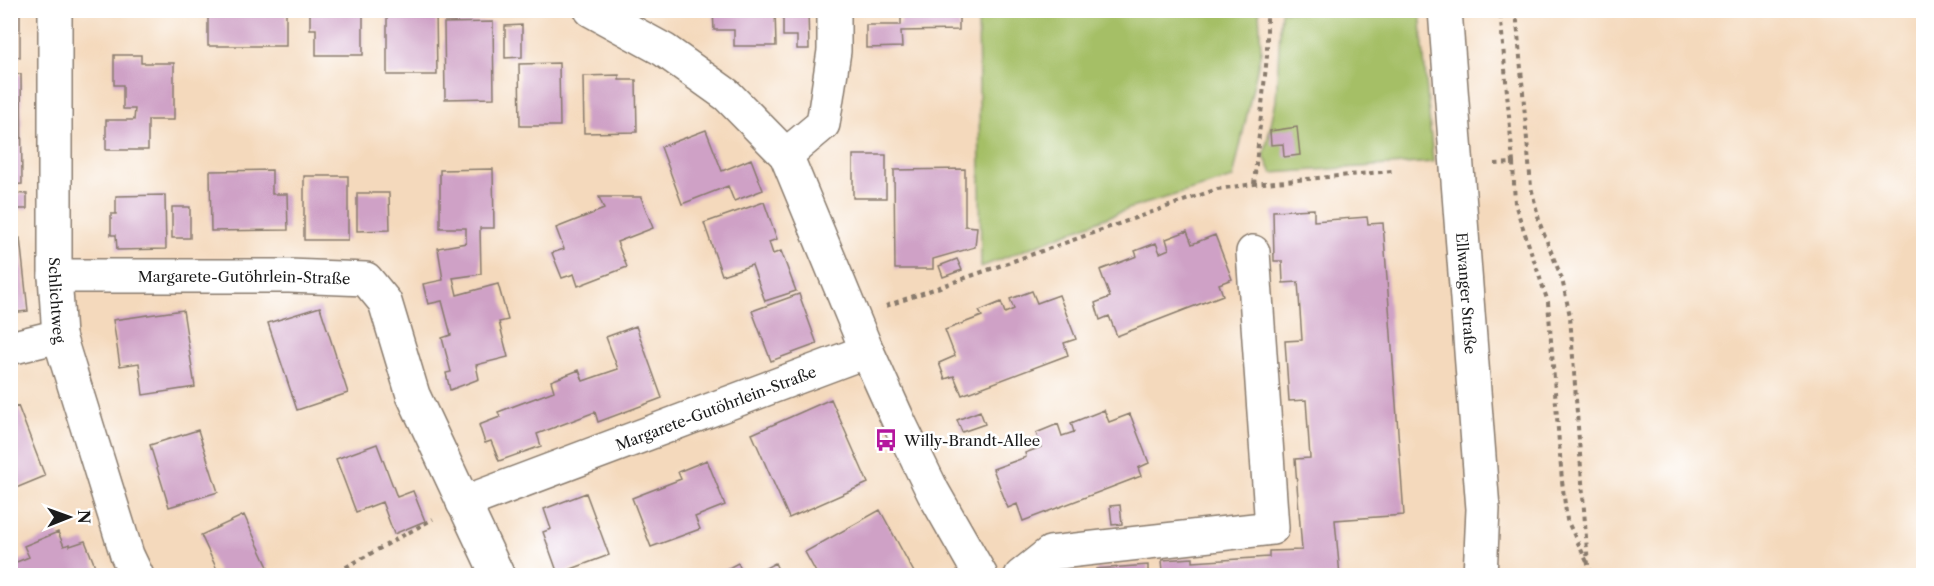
<svg xmlns="http://www.w3.org/2000/svg" width="1934" height="586" font-family="'Libre Caslon Text',serif">
<rect width="100%" height="100%" fill="#fff"/>
<filter id="ink" filterUnits="userSpaceOnUse"><feTurbulence type="fractalNoise" baseFrequency=".0167" numOctaves="2"/><feDisplacementMap in="SourceGraphic" scale="12" xChannelSelector="R" yChannelSelector="G"/><feConvolveMatrix kernelMatrix="1 2 1 2 8 2 1 2 1" color-interpolation-filters="sRGB"/></filter>
<filter id="wash" filterUnits="userSpaceOnUse"><feTurbulence type="fractalNoise" baseFrequency=".008" numOctaves="4" result="noise"/><feDisplacementMap in="SourceGraphic" scale="24" xChannelSelector="R" yChannelSelector="G"/><feGaussianBlur stdDeviation="1.35" result="paint"/><feColorMatrix in="noise" values="0 0 0 0 0 0 0 0 0 0 0 0 0 0 0 0 0 1.4 0 .05"/><feComposite in="paint" operator="in"/></filter>
<g filter="url(#wash)">
<rect width="100%" height="100%" fill="#f4d9bc"/>
<path fill="#a5bf66" stroke="#606e41" stroke-width="1.5" d="M 978,11 L 1259,11 L 1261,51 L 1233,178 L 1131,208 L 981,267 Z
M 1281,11 L 1420,11 L 1433,162 L 1272,173 L 1264,156 L 1276,101 Z"/>
<g id="blocks">
<path fill="#cfa1c6" d="M 10,10 L 20,10 L 20,57 L 10,57 Z
M 208,10 L 286,10 L 286,46 L 208,46 Z
M 310,10 L 363,11 L 363,55 L 316,55 L 316,29 L 310,29 Z
M 387,10 L 436,10 L 437,75 L 387,75 Z
M 713,10 L 775,10 L 776,46 L 734,46 L 734,30 L 714,30 Z
M 783,10 L 808,10 L 809,49 L 797,49 L 797,36 L 783,36 Z
M 901,10 L 959,10 L 959,30 L 901,31 L 902,47 L 866,48 L 866,25 L 901,25 Z
M 493,22 L 494,98 L 445,99 L 444,23 Z
M 522,25 L 522,57 L 505,58 L 505,26 Z
M 114,55 L 141,55 L 141,63 L 174,63 L 174,120 L 148,120 L 148,150 L 106,150 L 106,120 L 134,120 L 135,109 L 123,109 L 123,85 L 114,85 Z
M 559,63 L 560,126 L 520,126 L 519,64 Z
M 21,74 L 22,184 L 10,185 L 10,75 Z
M 619,75 L 619,80 L 636,80 L 637,132 L 584,133 L 583,76 Z
M 1297,127 L 1300,155 L 1284,157 L 1283,144 L 1271,145 L 1270,131 Z
M 706,130 L 722,171 L 751,159 L 763,190 L 734,201 L 728,186 L 682,204 L 661,147 Z
M 853,155 L 886,155 L 886,198 L 853,198 Z
M 493,169 L 494,228 L 480,228 L 481,274 L 453,278 L 457,295 L 498,284 L 508,320 L 499,322 L 508,357 L 476,365 L 479,379 L 450,390 L 446,373 L 451,372 L 442,338 L 451,335 L 442,301 L 428,304 L 423,284 L 443,280 L 438,248 L 466,243 L 466,228 L 440,228 L 440,170 Z
M 965,169 L 965,226 L 977,227 L 975,247 L 933,259 L 933,269 L 895,269 L 894,170 Z
M 272,170 L 272,194 L 287,194 L 288,230 L 211,231 L 210,171 Z
M 304,176 L 348,176 L 348,240 L 304,240 Z
M 10,193 L 27,194 L 27,209 L 10,209 Z
M 357,193 L 389,193 L 390,230 L 357,231 Z
M 165,195 L 166,249 L 117,250 L 116,235 L 111,235 L 111,214 L 116,214 L 116,196 Z
M 599,197 L 641,197 L 653,228 L 617,242 L 627,267 L 578,286 L 574,274 L 562,278 L 552,253 L 564,249 L 556,228 L 604,209 Z
M 764,202 L 777,239 L 769,242 L 773,254 L 781,251 L 796,291 L 765,301 L 752,265 L 722,275 L 704,223 Z
M 172,207 L 190,207 L 190,238 L 172,238 Z
M 1314,209 L 1314,221 L 1367,217 L 1368,224 L 1383,223 L 1404,515 L 1335,520 L 1340,576 L 1096,576 L 1096,569 L 1148,565 L 1148,573 L 1163,572 L 1162,560 L 1193,558 L 1193,562 L 1223,560 L 1269,557 L 1269,551 L 1302,550 L 1295,459 L 1310,458 L 1306,400 L 1289,401 L 1285,341 L 1302,340 L 1298,282 L 1283,283 L 1282,261 L 1274,261 L 1273,211 Z
M 1187,231 L 1192,244 L 1215,235 L 1232,279 L 1219,284 L 1223,295 L 1117,336 L 1109,316 L 1100,320 L 1095,303 L 1110,297 L 1100,270 L 1137,256 L 1135,251 L 1156,243 L 1160,253 L 1169,249 L 1166,239 Z
M 20,238 L 28,311 L 10,313 L 10,239 Z
M 957,259 L 962,270 L 943,277 L 939,266 Z
M 1032,291 L 1037,303 L 1059,295 L 1076,339 L 1064,343 L 1068,355 L 962,395 L 954,376 L 945,379 L 939,363 L 955,356 L 945,330 L 982,316 L 979,311 L 1001,302 L 1005,313 L 1014,309 L 1010,299 Z
M 799,294 L 817,344 L 771,361 L 752,311 Z
M 320,307 L 348,393 L 297,410 L 268,323 Z
M 183,310 L 195,387 L 143,395 L 139,363 L 120,366 L 113,320 Z
M 636,326 L 662,398 L 598,422 L 595,412 L 537,434 L 541,446 L 499,461 L 491,441 L 485,443 L 479,425 L 500,417 L 498,412 L 554,391 L 551,381 L 579,370 L 583,381 L 618,369 L 606,337 Z
M 831,399 L 868,483 L 789,518 L 752,434 Z
M 18,406 L 45,476 L 16,488 L 10,475 L 10,409 Z
M 1104,410 L 1109,422 L 1130,414 L 1149,463 L 1138,468 L 1141,476 L 1023,521 L 1017,504 L 1008,508 L 993,469 L 1026,457 L 1025,453 L 1041,447 L 1036,433 L 1058,424 L 1062,436 L 1074,432 L 1071,423 Z
M 980,411 L 985,424 L 962,432 L 957,420 Z
M 198,430 L 218,492 L 169,507 L 150,445 Z
M 377,444 L 397,497 L 413,491 L 425,521 L 394,534 L 382,502 L 356,512 L 336,459 Z
M 707,460 L 725,505 L 695,517 L 700,529 L 651,547 L 632,498 L 681,479 L 678,472 Z
M 586,493 L 609,555 L 558,574 L 543,532 L 551,529 L 544,509 Z
M 1120,505 L 1122,524 L 1112,525 L 1110,506 Z
M 880,510 L 916,576 L 818,576 L 805,552 Z
M 244,515 L 268,567 L 249,576 L 220,576 L 201,535 Z
M 58,532 L 64,546 L 70,544 L 70,546 L 85,541 L 99,576 L 10,576 L 10,554 L 14,563 L 29,557 L 24,546 Z
M 738,563 L 744,576 L 713,576 Z
M 775,563 L 781,576 L 760,576 L 758,572 Z"/>
</g>
</g>
<g filter="url(#ink)">
<use href="#blocks" fill-opacity="0" stroke="#887a6c" stroke-width="1.5"/>
<g fill="none" stroke-linecap="round" stroke-linejoin="round">
<g stroke="#887a6c" stroke-width="36">
<g id="minor">
<path id="s1" d="M 55,10 L 55,276 L 59,336 L 127,555 L 137,576"/>
<path d="M 591,10 L 664,50 L 727,95 L 786,155 L 867,351 L 899,422 L 933,492 L 981,576"/>
<path d="M 786,155 L 823,124 L 834,51 L 834,10"/>
<path id="s2" d="M 55,276 L 289,276 L 366,279 L 385,302 L 413,395 L 498,576"/>
<path d="M 10,348 L 59,336"/>
<path id="s3" d="M 463,503 L 867,351"/>
<path d="M 1021,576 L 1050,553 L 1272,528 L 1253,252"/>
</g>
</g>
<g stroke="#887a6c" stroke-width="36">
<g id="major">
<path id="s4" d="M 1445,10 L 1483,509 L 1480,576"/>
</g>
</g>
<path stroke="#887a6c" stroke-width="4" stroke-dasharray="4.5 4.5" stroke-linecap="butt" d="M 1516,10 L 1531,187 L 1540,224 L 1562,279 L 1570,316 L 1588,565 L 1593,576
M 1513,163 L 1515,204 L 1548,302 L 1562,481 L 1567,520 L 1587,562
M 1495,164 L 1513,163 L 1500,10
M 1254,184 L 1267,56 L 1267,10
M 886,306 L 1217,189 L 1254,184 L 1392,171
M 330,576 L 433,519"/>
<use href="#minor" stroke="#fff" stroke-width="33"/>
<use href="#major" stroke="#fff" stroke-width="33"/>
</g>
</g>
<defs>
<g id="bus-bare" transform="scale(1.8)"><path d="M-5-6H5V4H4V6H2V4H-2V6H-4V4H-5ZM-3.5-4V0h7V-4ZM-3.5 1.2v1.5H-2V1.2ZM2 1.2v1.5H3.5V1.2Z" fill="#b5179e" stroke="#fff" stroke-width="2.5" paint-order="stroke"/></g>
</defs>
<g fill-rule="evenodd">
<use href="#bus-bare" x="886" y="440"/>
</g>
<g text-anchor="middle" dominant-baseline="central" stroke-width="5" stroke-linejoin="round" paint-order="stroke">
<g font-size="15" fill="#1c1c1c" stroke="#fff">
<text stroke="none"><textPath href="#s2" startOffset="189">Margarete-Gutöhrlein-Straße</textPath></text>
<text stroke="none"><textPath href="#s4" startOffset="284">Ellwanger Straße</textPath></text>
<text stroke="none"><textPath href="#s1" startOffset="290">Schlichtweg</textPath></text>
<text stroke="none"><textPath href="#s3" startOffset="270">Margarete-Gutöhrlein-Straße</textPath></text>
</g>
<g font-size="15" fill="#1c1c1c" stroke="#fff" text-anchor="start">
<text x="904" y="440">Willy-Brandt-Allee</text>
</g>
</g>
<rect width="1934" height="586" fill="none" stroke="#fff" stroke-width="36"/>
<g transform="translate(69 517) rotate(89)" stroke="#ffffff" stroke-width="4.5" paint-order="stroke">
<path d="M0-4.5L10 22L0 15L-10 22Z" fill="#1c1c1c"/>
<text y="-9" font-size="16" font-weight="bold" text-anchor="middle" fill="#1c1c1c">N</text>
</g>
</svg>
